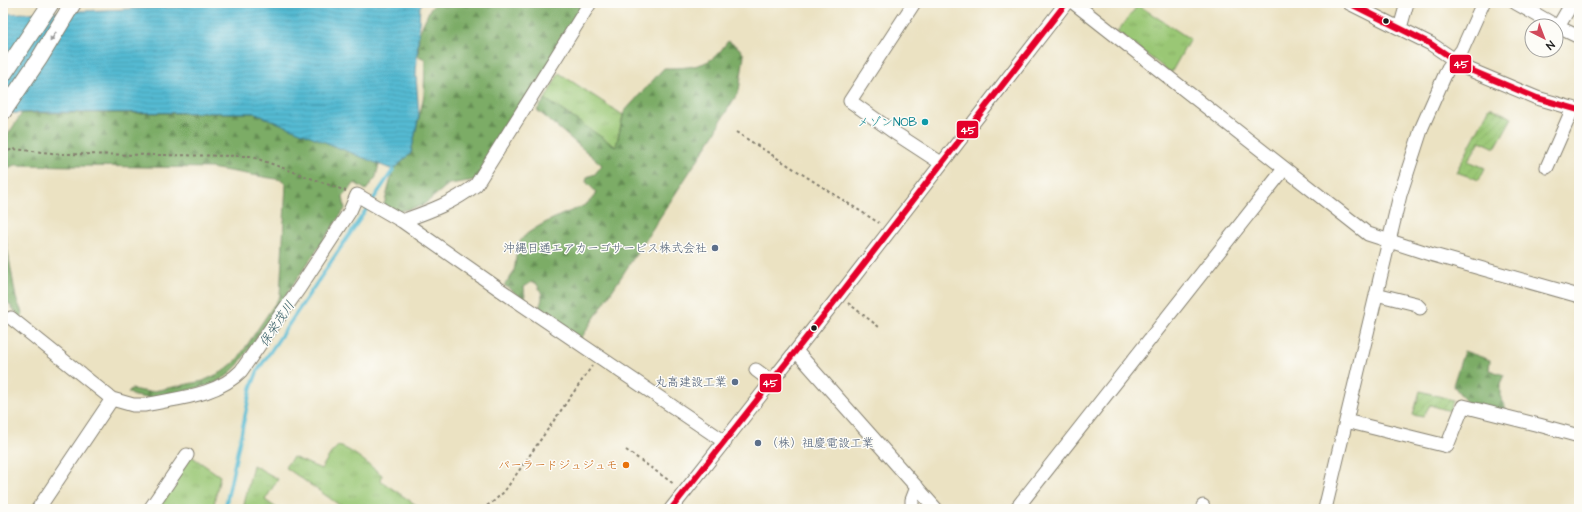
<svg xmlns="http://www.w3.org/2000/svg" width="1582" height="512" font-family="'Architects Daughter','Klee One',sans-serif">
<defs>
<pattern id="grass-tufts" width="24" height="20" patternUnits="userSpaceOnUse"><rect width="24" height="20" fill="#9ac774"/><path d="M3 7l-1-3M5 7V3M7 7l1-3M15 17l-1-3M17 17v-4M19 17l1-3" fill="none" stroke="#84aa64"/></pattern>
<pattern id="forest-firs" width="22" height="20" patternUnits="userSpaceOnUse"><rect width="22" height="20" fill="#7bac66"/><path d="M5 1l3.5 6h-7zM16 11l3.5 6h-7z" fill="#648b53"/></pattern>
<pattern id="garden-furrows" width="10" height="10" patternUnits="userSpaceOnUse"><rect width="10" height="10" fill="#9ac774"/><path d="M-1 1l2-2M0 10L10 0M9 11l2-2" fill="none" stroke="#84aa64"/></pattern>
<pattern id="water-rules" width="6" height="5" patternUnits="userSpaceOnUse"><rect width="6" height="5" fill="#54bad2"/><path d="M0 2.5h6" fill="none" stroke="#499fb4"/></pattern>
</defs>
<rect width="100%" height="100%" fill="#fdfcf7"/>
<filter id="ink" filterUnits="userSpaceOnUse"><feTurbulence type="fractalNoise" baseFrequency=".025" numOctaves="2"/><feDisplacementMap in="SourceGraphic" scale="8" xChannelSelector="R" yChannelSelector="G"/><feConvolveMatrix kernelMatrix="1 2 1 2 8 2 1 2 1" color-interpolation-filters="sRGB"/></filter>
<filter id="wash" filterUnits="userSpaceOnUse"><feTurbulence type="fractalNoise" baseFrequency=".012" numOctaves="4" result="noise"/><feDisplacementMap in="SourceGraphic" scale="16" xChannelSelector="R" yChannelSelector="G"/><feGaussianBlur stdDeviation="0.9" result="paint"/><feColorMatrix in="noise" values="0 0 0 0 0 0 0 0 0 0 0 0 0 0 0 0 0 1.4 0 .05"/><feComposite in="paint" operator="in"/></filter>
<g filter="url(#wash)">
<rect width="100%" height="100%" fill="#ebe2c2"/>
<path fill="url(#grass-tufts)" stroke="#5b7248" d="M 1138,5 L 1190,39 L 1171,73 L 1117,32 Z
M 559,73 L 623,115 L 616,147 L 545,99 Z
M 338,446 C 351,448 371,467 382,475 L 381,481 L 422,509 L 398,509 L 395,505 L 391,509 L 345,509 L 285,467 L 293,457 L 321,469 L 331,453 Z
M 191,456 L 220,476 L 213,509 L 155,509 Z
M 253,465 L 278,479 L 265,500 L 278,509 L 243,509 Z"/>
<path fill="url(#forest-firs)" stroke="#4c6441" d="M 436,3 L 588,3 L 476,180 L 449,184 L 422,206 L 394,212 L 384,205 L 393,170 L 411,153 L 424,95 L 425,59 L 418,56 L 419,33 L 430,9 Z
M 728,41 L 739,48 L 744,55 L 739,91 L 723,117 L 715,133 L 580,340 L 538,311 C 543,298 544,295 536,283 L 532,282 L 524,287 L 525,298 L 523,299 L 504,285 C 508,281 513,275 514,270 C 518,254 513,245 528,233 C 538,226 550,220 561,215 C 574,209 590,207 596,192 L 586,182 L 587,177 L 595,174 L 602,165 L 537,110 L 545,99 L 616,147 L 624,112 L 664,68 C 680,68 700,68 713,58 C 719,54 724,46 728,41 Z
M 22,113 L 254,113 L 379,164 L 376,177 L 366,190 L 355,183 L 343,196 L 345,209 L 238,365 L 227,376 L 213,384 L 154,399 L 134,396 L 128,392 L 131,389 L 149,392 L 203,381 L 222,372 L 237,360 L 280,296 L 286,184 L 282,180 L 211,168 L 15,165 L 3,170 L 3,142 Z
M 3,224 L 16,298 L 23,315 L 20,318 L 3,296 Z
M 1464,351 L 1490,360 L 1489,370 L 1504,375 L 1500,384 L 1500,396 L 1505,405 L 1503,412 L 1467,403 L 1453,385 Z"/>
<path fill="url(#garden-furrows)" stroke="#5b7248" d="M 1490,107 L 1512,118 L 1495,148 L 1480,141 L 1468,161 L 1485,168 L 1479,180 L 1456,172 Z
M 1420,391 L 1453,400 L 1450,411 L 1430,405 L 1423,417 L 1413,415 Z"/>
<path fill="url(#water-rules)" stroke="#386b77" d="M 191,3 L 423,3 L 420,6 L 416,76 L 419,116 L 411,153 L 393,170 L 254,113 L 35,112 L 3,114 L 3,14 L 179,7 Z"/>
<g fill="none" stroke-linecap="round" stroke-linejoin="round">
<path stroke="#54bad2" stroke-width="3.5" d="M 225,509 L 251,388 L 258,370 L 393,170"/>
</g>
</g>
<g filter="url(#ink)">
<g fill="none" stroke-linecap="round" stroke-linejoin="round">
<g stroke="#847f6f" stroke-width="15">
<path id="minor" d="M 914,3 L 850,101 L 895,133 L 941,163
M 1074,3 L 1368,234 L 1430,254 L 1579,296
M 1349,3 L 1431,44 L 1468,69 L 1537,98 L 1579,110
M 1516,3 L 1558,27 L 1579,37
M 1558,27 L 1572,3
M 1400,28 L 1407,3
M 1547,167 L 1573,108
M 402,221 C 430,211 451,204 476,185 L 590,3
M 1376,294 L 1416,304 L 1420,308
M 11,318 L 112,399 L 133,405 L 145,405 C 177,398 217,396 241,371 L 300,287 L 350,211 L 357,195 L 402,221 L 499,289 L 725,442
M 796,351 L 936,509
M 756,370 L 772,382
M 1346,421 L 1447,446 L 1463,406 L 1539,425 L 1579,436
M 38,509 L 112,399
M 150,509 L 187,455
M 671,509 L 839,296 L 1066,3
M 912,509 L 912,500 L 917,487
M 1016,509 L 1284,169
M 1203,509 L 1203,506
M 1325,509 L 1400,195 L 1422,127 L 1448,68 L 1462,50 L 1483,3"/>
</g>
<g stroke="#847f6f" stroke-width="18">
<path id="major" d="M 3,75 L 51,3
M 3,112 L 39,59 L 73,3"/>
</g>
<path stroke="#847f6f" stroke-width="2" stroke-dasharray="3 3" stroke-linecap="butt" d="M 736,132 L 879,223
M 3,153 L 13,149 L 61,154 L 250,156 L 346,191
M 848,303 L 879,327
M 626,450 L 674,484
M 482,509 L 494,501 L 504,492 L 592,366"/>
<use href="#minor" stroke="#fff" stroke-width="13"/>
<use href="#major" stroke="#fff" stroke-width="16"/>
<g stroke="#fdfcf7" stroke-width="9">
<path id="bus-1" d="M 1349,3 L 1431,44 L 1468,69 L 1537,98 L 1579,110
M 671,509 L 839,296 L 1066,3"/>
</g>
<use href="#bus-1" stroke="#e4002b" stroke-width="6"/>
</g>
<defs><path id="oneway-solid" d="M-6-.8H1V-3.2L6.5 0L1 3.2V.8H-6Z"/></defs>
<use fill="#999" href="#oneway-solid" transform="translate(53 37) rotate(121)"/>
</g>
<g fill="#1c1c1c" stroke="#fdfcf7" stroke-width="1.5">
<circle cx="1386" cy="21" r="3.5"/>
<circle cx="814" cy="328" r="3.5"/>
</g>
<circle fill="#0f9aa8" stroke="#fdfcf7" stroke-width="1.5" cx="925" cy="122" r="4"/>
<g fill="#5c6f8a" stroke="#fdfcf7" stroke-width="1.5">
<circle cx="715" cy="248" r="4"/>
<circle cx="735" cy="382" r="4"/>
<circle cx="758" cy="443" r="4"/>
</g>
<circle fill="#e8710a" stroke="#fdfcf7" stroke-width="1.5" cx="626" cy="465" r="4"/>
<g text-anchor="middle" dominant-baseline="central" stroke-width="3" stroke-linejoin="round" paint-order="stroke">
<g font-size="12" fill="#0d838f" stroke="#fdfcf7" text-anchor="end">
<text x="917" y="122">メゾンNOB</text>
</g>
<g font-size="12" fill="#4e5e75" stroke="#fdfcf7" text-anchor="end">
<text x="707" y="248">沖縄日通エアカーゴサービス株式会社</text>
<text x="727" y="382">丸高建設工業</text>
<text x="766" y="443" text-anchor="start">（株）祖慶電設工業</text>
</g>
<g font-size="12" fill="#c56008" stroke="#fdfcf7" text-anchor="end">
<text x="618" y="465">パーラードジュジュモ</text>
</g>
<g font-size="13" font-style="italic" fill="#325b65" stroke="#fdfcf7">
<text transform="translate(277 324) rotate(-56)">保栄茂川</text>
</g>
</g>
<g stroke="#fdfcf7" stroke-width="1.5">
<rect x="1449" y="54" width="23" height="20" rx="4" fill="#e4002b"/>
<rect x="956" y="120" width="23" height="19" rx="4" fill="#e4002b"/>
<rect x="759" y="373" width="23" height="20" rx="4" fill="#e4002b"/>
</g>
<g font-size="11" text-anchor="middle" font-weight="bold" fill="#fff">
<text x="1461" y="68">45</text>
<text x="968" y="134">45</text>
<text x="770" y="387">45</text>
</g>
<rect width="1582" height="512" fill="none" stroke="#fdfcf7" stroke-width="16"/>
<g transform="translate(1544 38) rotate(138)"><circle r="19" fill="#fdfcf7" stroke="#a3a29f"/>
<path d="M0-3L7 15L0 10L-7 15Z" fill="#d1495b"/>
<text y="-6" font-size="11" font-weight="bold" text-anchor="middle" fill="#1c1c1c">N</text>
</g>
</svg>
